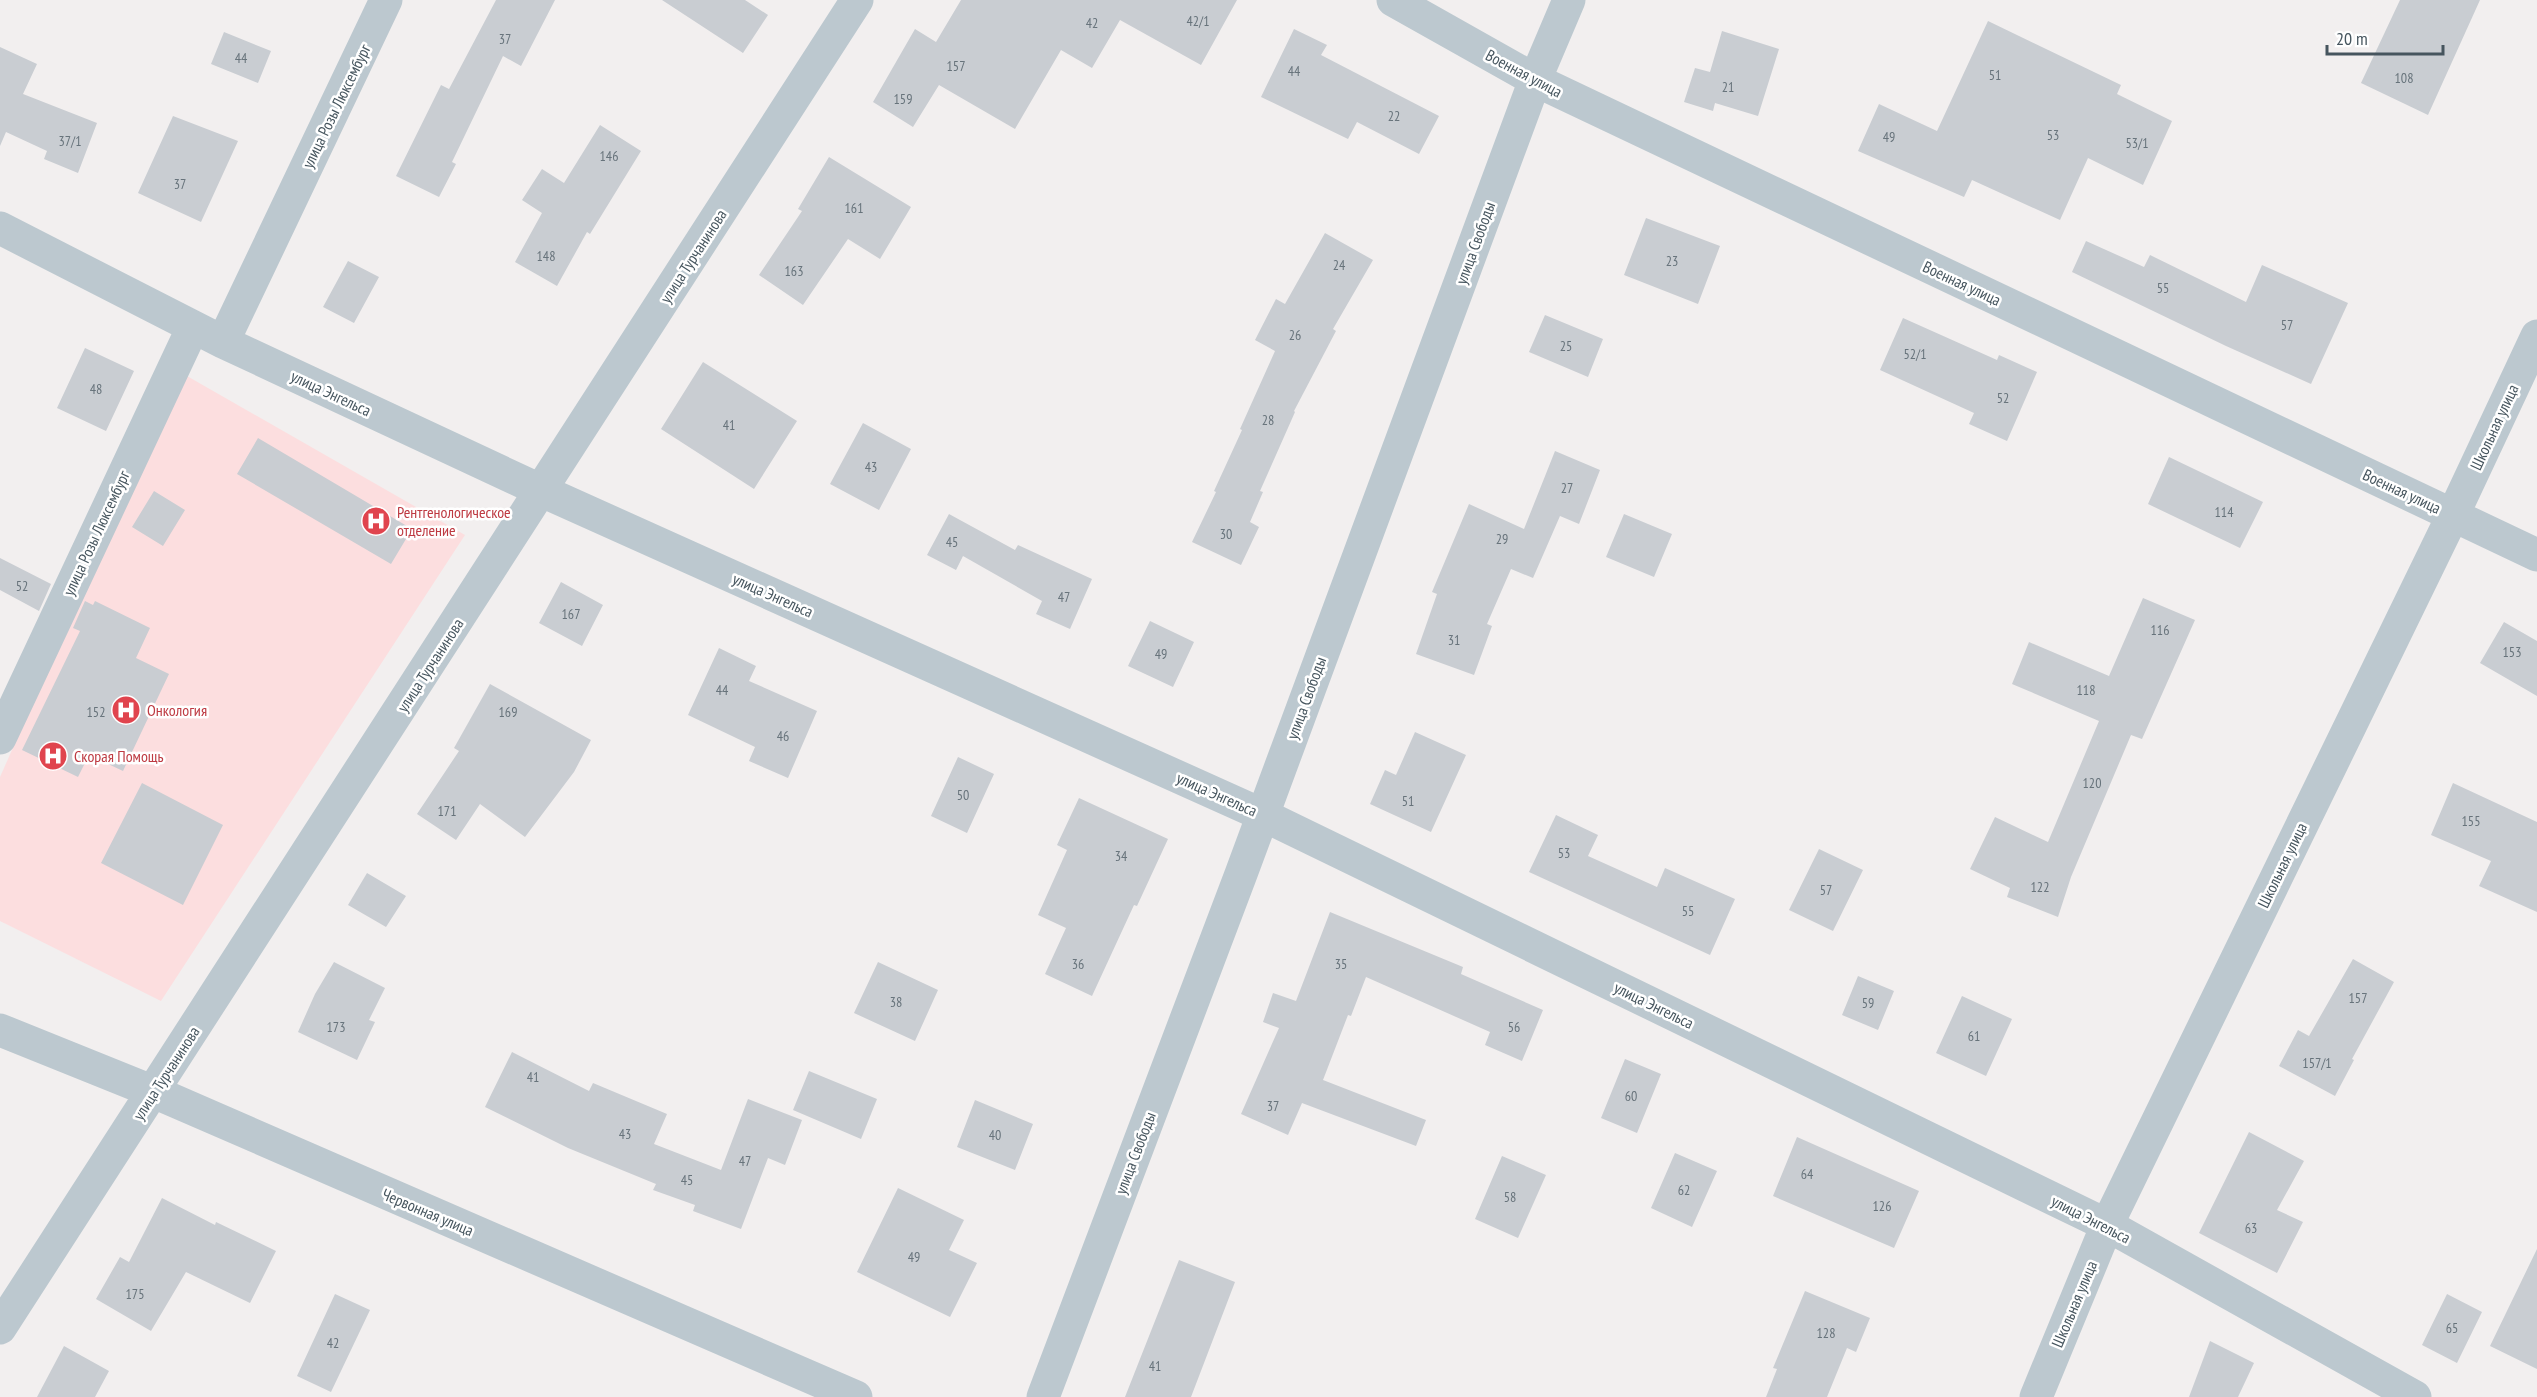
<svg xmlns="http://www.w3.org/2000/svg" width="2537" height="1397" font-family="'PT Sans Narrow',sans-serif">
<rect width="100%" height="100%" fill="#f2efef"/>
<path fill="#fcdedf" d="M 180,372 L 465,535 L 161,1001 L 0,921 L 0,777 Z"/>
<path fill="#c9cdd2" d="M 496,0 L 555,0 L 521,66 L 503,56 L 452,162 L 456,164 L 439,197 L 396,176 L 441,85 L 449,89 Z
M 662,0 L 745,0 L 768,15 L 743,53 Z
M 961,0 L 1237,0 L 1201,65 L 1120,20 L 1092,68 L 1061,50 L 1015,129 L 939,85 L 913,127 L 873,102 L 915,29 L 936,42 Z
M 2400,0 L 2480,0 L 2428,115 L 2361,83 Z
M 1988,21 L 2121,85 L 2117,94 L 2172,121 L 2143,185 L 2088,158 L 2060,220 L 1972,180 L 1964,197 L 1858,151 L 1879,104 L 1937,131 Z
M 1294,29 L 1327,45 L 1321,55 L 1439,116 L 1419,154 L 1357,122 L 1348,139 L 1261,97 Z
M 1722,31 L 1779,49 L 1758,116 L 1715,103 L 1713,111 L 1684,102 L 1695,68 L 1710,72 Z
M 224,32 L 271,51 L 258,83 L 211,64 Z
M 0,47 L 37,64 L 23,94 L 97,123 L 78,173 L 44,159 L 47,151 L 6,132 L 0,146 Z
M 173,116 L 238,141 L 201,222 L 138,193 Z
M 600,125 L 641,151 L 590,234 L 587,232 L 557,286 L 515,262 L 542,213 L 522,200 L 542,169 L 564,183 Z
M 829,157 L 911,207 L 880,259 L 848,239 L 803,305 L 759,275 L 802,211 L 798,209 Z
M 1646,218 L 1720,246 L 1698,304 L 1624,275 Z
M 1325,233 L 1373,260 L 1333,329 L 1336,331 L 1294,411 L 1295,412 L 1260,491 L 1263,492 L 1250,522 L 1259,527 L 1241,565 L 1192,542 L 1216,492 L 1214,491 L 1242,430 L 1240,429 L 1275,351 L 1255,340 L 1276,299 L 1285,304 Z
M 2086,241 L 2144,267 L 2150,255 L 2246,302 L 2262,265 L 2348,303 L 2311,384 L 2226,346 L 2072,272 Z
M 348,261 L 379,277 L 354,323 L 323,307 Z
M 1545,315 L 1603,339 L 1588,377 L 1529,352 Z
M 1903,318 L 1997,360 L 1999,355 L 2037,372 L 2007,441 L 1969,424 L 1974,413 L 1880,370 Z
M 85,348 L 134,371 L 106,431 L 57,408 Z
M 703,362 L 797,421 L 754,489 L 661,429 Z
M 863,423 L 911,449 L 879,510 L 830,484 Z
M 258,438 L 412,529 L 391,564 L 237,474 Z
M 1555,451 L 1600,470 L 1579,524 L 1560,516 L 1533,578 L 1511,569 L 1487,624 L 1492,626 L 1474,675 L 1416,654 L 1437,594 L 1432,592 L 1469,504 L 1524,529 Z
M 2169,457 L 2263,502 L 2240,548 L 2148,504 Z
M 154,491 L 185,510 L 163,546 L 132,527 Z
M 949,514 L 1015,550 L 1018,545 L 1092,579 L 1070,629 L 1036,614 L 1042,601 L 963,556 L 956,570 L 927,555 Z
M 1624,514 L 1672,534 L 1654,577 L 1606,557 Z
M 0,558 L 51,584 L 39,611 L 0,590 Z
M 561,582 L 603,605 L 582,646 L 539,623 Z
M 2143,598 L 2195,620 L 2142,739 L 2131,735 L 2071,877 L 2058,917 L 2007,897 L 2010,888 L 1970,869 L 1995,817 L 2048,842 L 2099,721 L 2012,684 L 2029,642 L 2109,676 Z
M 85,601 L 93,605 L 95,601 L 150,628 L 136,658 L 169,674 L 123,771 L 89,755 L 78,777 L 22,750 L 80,631 L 73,628 Z
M 1150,621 L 1194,642 L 1173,687 L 1128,666 Z
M 2504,622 L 2537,641 L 2537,696 L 2480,663 Z
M 719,648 L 756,666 L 749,681 L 817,711 L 788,778 L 749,761 L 755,747 L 688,715 Z
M 490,684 L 591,740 L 574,772 L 525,837 L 480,804 L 456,840 L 417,814 L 459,751 L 454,748 Z
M 1415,732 L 1466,755 L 1431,832 L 1370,804 L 1385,770 L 1396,775 Z
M 958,757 L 994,774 L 967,833 L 931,816 Z
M 142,783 L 223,825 L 183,905 L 101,863 Z
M 2453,783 L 2537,822 L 2537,912 L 2479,886 L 2491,861 L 2431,835 Z
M 1079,798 L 1168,839 L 1137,906 L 1134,905 L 1092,996 L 1045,974 L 1066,928 L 1038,915 L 1067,850 L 1057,845 Z
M 1556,815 L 1598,835 L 1588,856 L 1657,887 L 1665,868 L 1735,899 L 1710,955 L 1529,872 Z
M 1819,849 L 1863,870 L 1833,931 L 1789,910 Z
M 367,873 L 406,896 L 386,927 L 348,905 Z
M 1330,912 L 1463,967 L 1461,974 L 1543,1010 L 1522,1061 L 1485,1045 L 1490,1032 L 1366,977 L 1351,1016 L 1348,1015 L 1323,1080 L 1426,1120 L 1416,1146 L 1302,1103 L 1288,1135 L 1241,1114 L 1279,1028 L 1263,1022 L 1273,993 L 1296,1001 Z
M 2353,959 L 2394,982 L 2352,1059 L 2354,1060 L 2335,1096 L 2279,1066 L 2298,1030 L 2309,1036 Z
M 334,962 L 385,988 L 369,1020 L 375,1022 L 357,1060 L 298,1032 L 315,994 Z
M 878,962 L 938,990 L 915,1041 L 854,1013 Z
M 1858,976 L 1894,991 L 1878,1030 L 1842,1015 Z
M 1962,996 L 2012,1019 L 1986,1076 L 1936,1053 Z
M 512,1052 L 589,1091 L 593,1083 L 667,1114 L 654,1144 L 721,1170 L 748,1099 L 802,1120 L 785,1165 L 768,1158 L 741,1229 L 693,1211 L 695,1205 L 653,1190 L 656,1184 L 568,1148 L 485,1107 Z
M 1625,1059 L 1661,1074 L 1637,1133 L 1601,1118 Z
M 809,1071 L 877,1099 L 861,1139 L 793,1110 Z
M 975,1100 L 1033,1124 L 1015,1170 L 957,1147 Z
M 2249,1132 L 2304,1161 L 2277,1210 L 2303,1222 L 2277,1273 L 2199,1233 Z
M 1797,1137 L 1919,1191 L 1894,1248 L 1773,1196 Z
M 1675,1153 L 1717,1171 L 1692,1227 L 1651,1208 Z
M 1502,1156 L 1546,1175 L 1518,1238 L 1475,1219 Z
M 898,1188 L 964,1220 L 949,1250 L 977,1263 L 950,1317 L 857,1272 Z
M 162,1198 L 215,1225 L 216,1222 L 276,1251 L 250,1303 L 186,1272 L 151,1331 L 96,1299 L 120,1257 L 129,1262 Z
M 2537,1249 L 2537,1369 L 2490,1346 Z
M 1179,1260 L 1235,1282 L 1191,1397 L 1125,1397 Z
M 1805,1291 L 1870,1318 L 1856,1352 L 1847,1348 L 1827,1397 L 1766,1397 L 1777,1369 L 1773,1368 Z
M 335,1294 L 370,1310 L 331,1392 L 297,1376 Z
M 2447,1294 L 2482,1312 L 2457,1363 L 2422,1345 Z
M 2210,1341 L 2254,1363 L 2238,1397 L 2189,1397 Z
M 64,1346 L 109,1371 L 95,1397 L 37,1397 Z"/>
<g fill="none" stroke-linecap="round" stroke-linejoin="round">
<path stroke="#bcc8cf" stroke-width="33" d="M 1393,0 L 1535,80 L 2537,555
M 0,228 L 223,342 L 542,491 L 1263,815 L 2107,1225 L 2415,1397
M 223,342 L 386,0
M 0,738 L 193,327
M 0,1030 L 154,1092 L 856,1397
M 0,1328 L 857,0
M 1043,1397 L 1241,874 L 1535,80 L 1569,0
M 2036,1397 L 2107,1225 L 2453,515 L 2537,336"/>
</g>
<defs>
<g id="hospital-disc" transform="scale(1.5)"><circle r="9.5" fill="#e0444e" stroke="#fff"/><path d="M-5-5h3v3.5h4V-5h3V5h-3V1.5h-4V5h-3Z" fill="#fff"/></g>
</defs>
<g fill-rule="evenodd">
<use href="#hospital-disc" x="376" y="521"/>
<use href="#hospital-disc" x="126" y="710"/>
<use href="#hospital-disc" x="53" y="756"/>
</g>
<g text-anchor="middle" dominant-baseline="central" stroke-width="5" stroke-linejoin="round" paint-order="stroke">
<g font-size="14" fill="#67737b">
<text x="1198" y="21">42/1</text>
<text x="1092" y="23">42</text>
<text x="505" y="39">37</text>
<text x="241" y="58">44</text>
<text x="956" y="66">157</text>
<text x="1294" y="71">44</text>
<text x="1995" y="75">51</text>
<text x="2404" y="78">108</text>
<text x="1728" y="87">21</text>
<text x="903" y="99">159</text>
<text x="1394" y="116">22</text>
<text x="2053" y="135">53</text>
<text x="1889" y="137">49</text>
<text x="70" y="141">37/1</text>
<text x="2137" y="143">53/1</text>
<text x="609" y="156">146</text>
<text x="180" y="184">37</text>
<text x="854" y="208">161</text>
<text x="546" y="256">148</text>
<text x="1672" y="261">23</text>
<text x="1339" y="265">24</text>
<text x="794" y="271">163</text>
<text x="2163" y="288">55</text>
<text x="2287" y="325">57</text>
<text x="1295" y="335">26</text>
<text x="1566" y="346">25</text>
<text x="1915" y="354">52/1</text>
<text x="96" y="389">48</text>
<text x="2003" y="398">52</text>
<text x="1268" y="420">28</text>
<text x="729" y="425">41</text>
<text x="871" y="467">43</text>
<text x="1567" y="488">27</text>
<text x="2224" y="512">114</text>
<text x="1226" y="534">30</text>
<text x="1502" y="539">29</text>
<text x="952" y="542">45</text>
<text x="22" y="586">52</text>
<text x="1064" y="597">47</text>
<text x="571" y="614">167</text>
<text x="2160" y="630">116</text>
<text x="1454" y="640">31</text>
<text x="2512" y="652">153</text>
<text x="1161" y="654">49</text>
<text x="722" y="690">44</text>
<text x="2086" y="690">118</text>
<text x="96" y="712">152</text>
<text x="508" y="712">169</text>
<text x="783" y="736">46</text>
<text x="2092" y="783">120</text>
<text x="963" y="795">50</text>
<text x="1408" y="801">51</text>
<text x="447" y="811">171</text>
<text x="2471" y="821">155</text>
<text x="1564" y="853">53</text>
<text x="1121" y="856">34</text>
<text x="2040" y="887">122</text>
<text x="1826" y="890">57</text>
<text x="1688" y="911">55</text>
<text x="1078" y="964">36</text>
<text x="1341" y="964">35</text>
<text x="2358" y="998">157</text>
<text x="896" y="1002">38</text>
<text x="1868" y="1003">59</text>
<text x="336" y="1027">173</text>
<text x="1514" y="1027">56</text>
<text x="1974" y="1036">61</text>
<text x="2317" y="1063">157/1</text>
<text x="533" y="1077">41</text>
<text x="1631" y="1096">60</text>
<text x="1273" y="1106">37</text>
<text x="625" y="1134">43</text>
<text x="995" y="1135">40</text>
<text x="745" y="1161">47</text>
<text x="1807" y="1174">64</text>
<text x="687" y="1180">45</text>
<text x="1684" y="1190">62</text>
<text x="1510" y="1197">58</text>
<text x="1882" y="1206">126</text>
<text x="2251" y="1228">63</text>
<text x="914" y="1257">49</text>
<text x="135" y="1294">175</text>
<text x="2452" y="1328">65</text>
<text x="1826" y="1333">128</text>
<text x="333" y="1343">42</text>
<text x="1155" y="1366">41</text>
</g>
<g font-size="16" fill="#46555e" stroke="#fff">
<text transform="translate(1524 73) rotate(28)">Военная улица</text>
<text transform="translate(336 106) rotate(-64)">улица Розы Люксембург</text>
<text transform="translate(1475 243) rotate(-70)">улица Свободы</text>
<text transform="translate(693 256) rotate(-57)">улица Турчанинова</text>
<text transform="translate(1962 283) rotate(25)">Военная улица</text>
<text transform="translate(331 393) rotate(25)">улица Энгельса</text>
<text transform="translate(2494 427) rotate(-65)">Школьная улица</text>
<text transform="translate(2402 491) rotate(25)">Военная улица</text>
<text transform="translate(96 533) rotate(-65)">улица Розы Люксембург</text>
<text transform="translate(773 595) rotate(24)">улица Энгельса</text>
<text transform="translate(430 665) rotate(-57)">улица Турчанинова</text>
<text transform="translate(1306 698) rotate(-70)">улица Свободы</text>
<text transform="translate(1217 794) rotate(24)">улица Энгельса</text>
<text transform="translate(2282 865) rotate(-64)">Школьная улица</text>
<text transform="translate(1654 1005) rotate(26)">улица Энгельса</text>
<text transform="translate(166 1073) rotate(-57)">улица Турчанинова</text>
<text transform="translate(1135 1153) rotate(-69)">улица Свободы</text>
<text transform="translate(428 1212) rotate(23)">Червонная улица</text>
<text transform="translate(2091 1219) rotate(27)">улица Энгельса</text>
<text transform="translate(2074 1304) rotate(-67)">Школьная улица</text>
</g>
<g font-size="16" fill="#be3a42" stroke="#fff" text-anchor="start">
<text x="397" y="512">Рентгенологическое<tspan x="397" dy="18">отделение</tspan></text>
<text x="147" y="710">Онкология</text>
<text x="74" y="756">Скорая Помощь</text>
</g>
</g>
<path d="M2327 45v9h116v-9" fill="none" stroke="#46555e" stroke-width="3"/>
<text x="2336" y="45" font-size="18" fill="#46555e" stroke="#ffffff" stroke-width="4.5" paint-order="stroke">20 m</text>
</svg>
